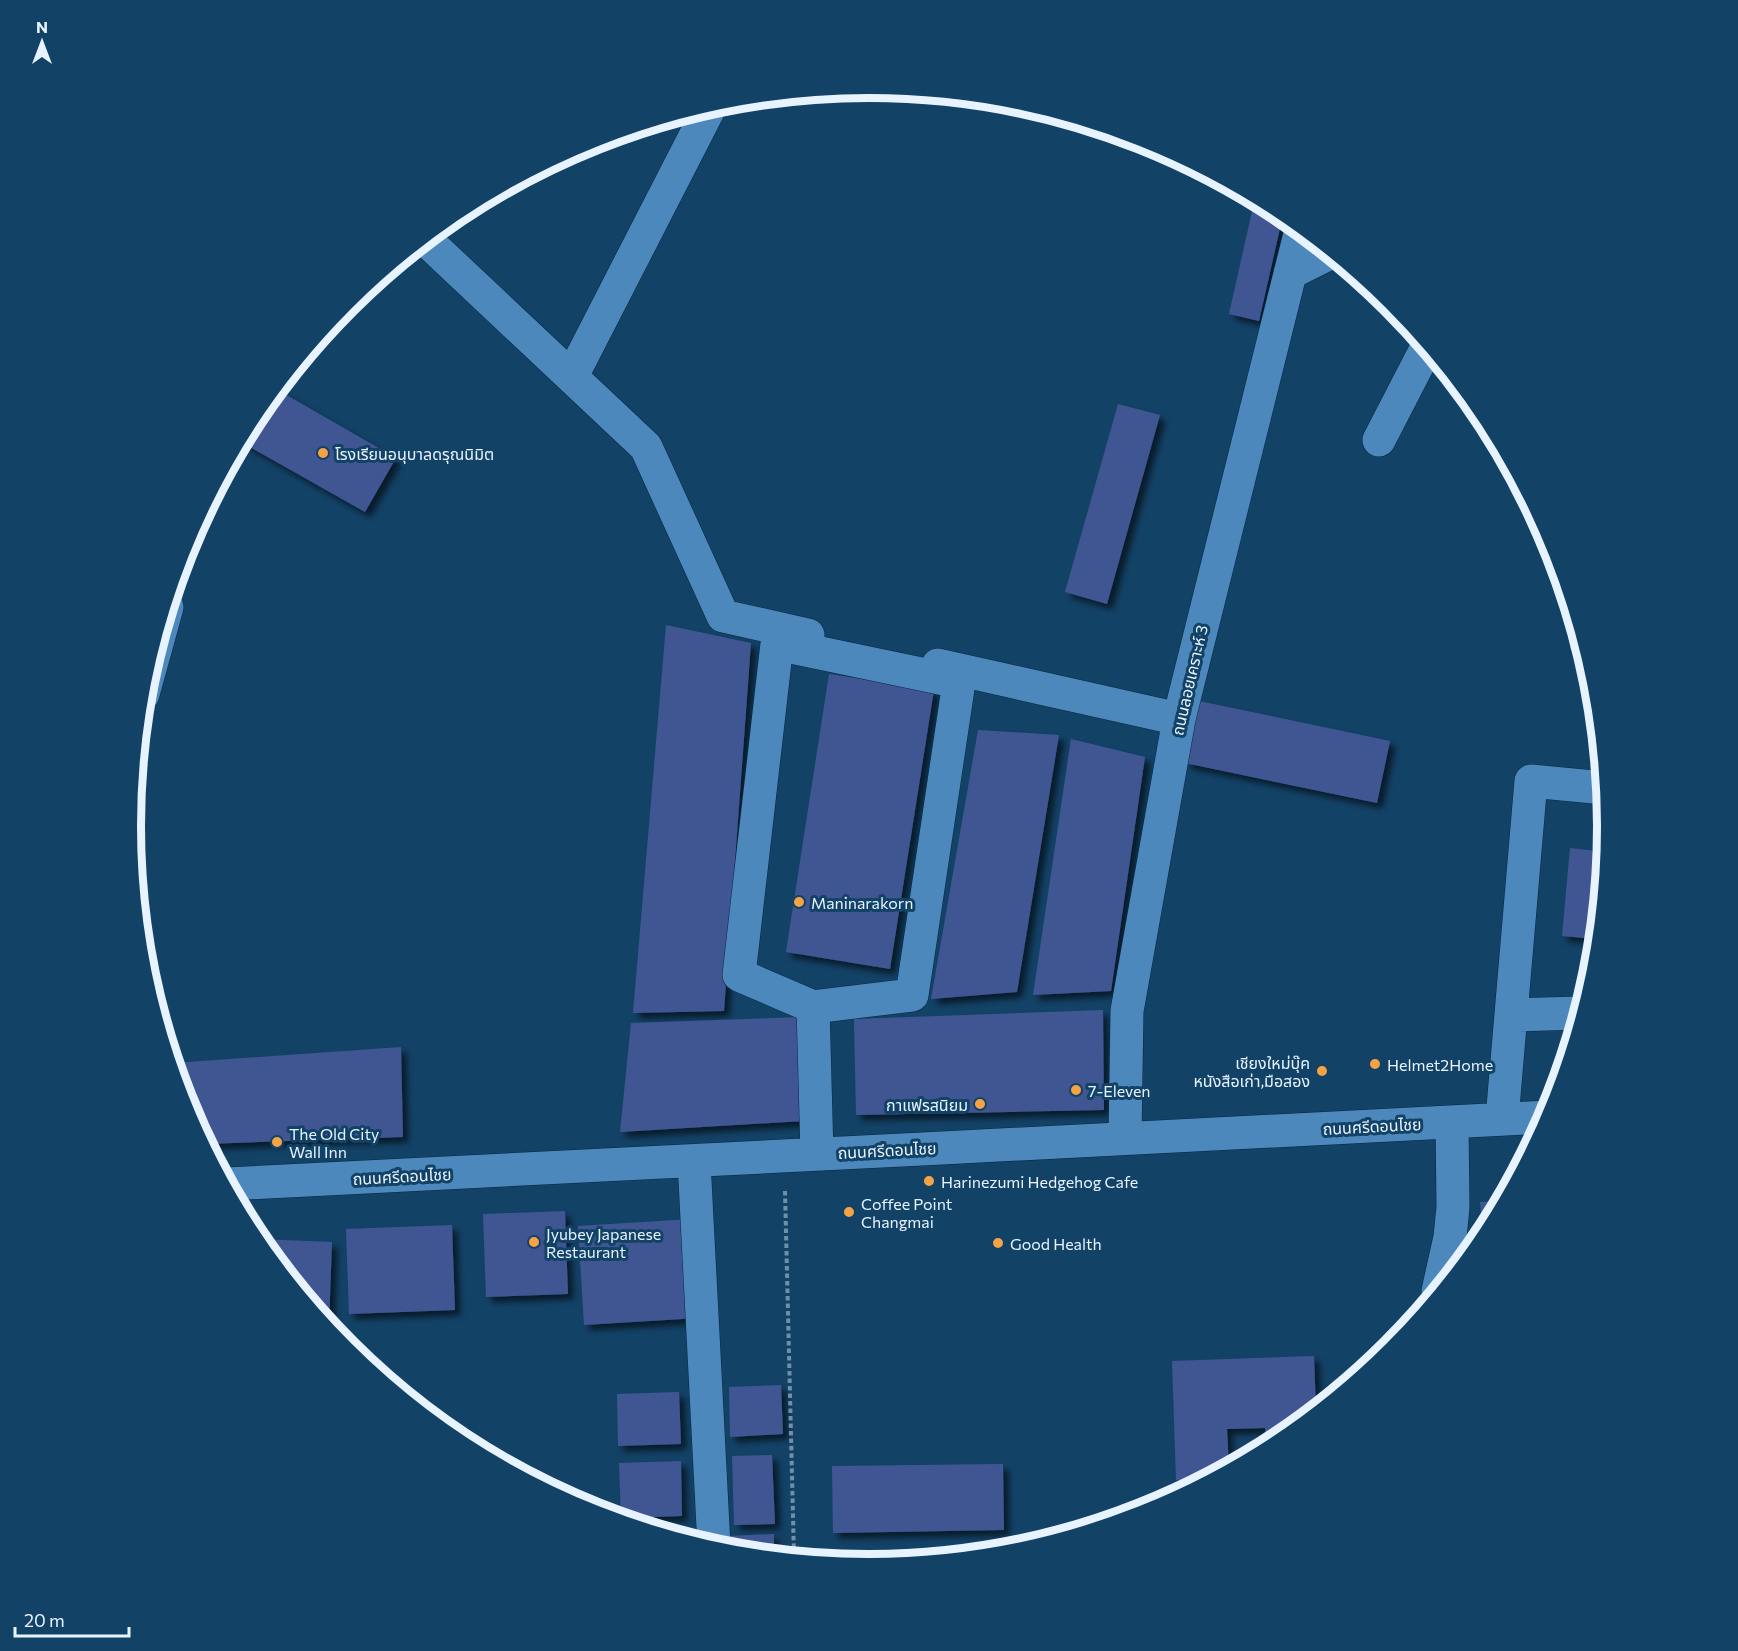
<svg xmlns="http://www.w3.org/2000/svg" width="1738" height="1651" font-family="Commissioner,'Noto Sans Thai',sans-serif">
<defs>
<filter id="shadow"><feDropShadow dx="5.5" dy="5.5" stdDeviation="3" flood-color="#0009"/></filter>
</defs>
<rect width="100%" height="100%" fill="#134267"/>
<path fill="#405792" filter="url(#shadow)" d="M 1255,198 L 1283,215 L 1259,321 L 1229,314 Z
M 276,389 L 396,458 L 365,512 L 241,442 L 255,415 Z
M 1118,404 L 1160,415 L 1107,604 L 1065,592 Z
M 1574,619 L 1584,651 L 1570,649 Z
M 666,625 L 751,643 L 724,1011 L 633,1013 Z
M 829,674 L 934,690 L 890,969 L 786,952 Z
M 1199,701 L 1390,741 L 1377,803 L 1185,763 Z
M 978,730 L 1059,735 L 1017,992 L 931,999 Z
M 1071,739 L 1145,757 L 1111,991 L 1033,995 Z
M 1570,848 L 1605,852 L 1596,939 L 1562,936 Z
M 1103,1010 L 1104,1110 L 856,1115 L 854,1019 Z
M 803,1017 L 804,1121 L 620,1132 L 631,1023 Z
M 401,1047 L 403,1137 L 206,1144 L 187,1108 L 173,1063 Z
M 1501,1201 L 1483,1236 L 1480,1202 Z
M 565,1211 L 568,1294 L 486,1297 L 483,1214 Z
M 692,1219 L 699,1318 L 584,1325 L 578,1226 Z
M 452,1225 L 455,1310 L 349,1314 L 346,1229 Z
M 258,1239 L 332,1242 L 329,1325 Z
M 1314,1356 L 1316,1409 L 1279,1440 L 1266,1447 L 1265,1428 L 1227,1429 L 1229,1467 L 1205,1479 L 1176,1480 L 1172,1361 Z
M 781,1385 L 783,1434 L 730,1437 L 729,1387 Z
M 679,1392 L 681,1444 L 618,1446 L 617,1394 Z
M 772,1455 L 775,1524 L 734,1525 L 732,1456 Z
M 681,1461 L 682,1516 L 621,1518 L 619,1463 Z
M 1003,1464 L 1004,1530 L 833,1533 L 832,1466 Z
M 692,1531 L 692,1540 L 667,1532 Z
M 774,1534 L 774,1555 L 729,1550 L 728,1536 Z"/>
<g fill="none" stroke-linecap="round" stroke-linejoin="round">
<g stroke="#072841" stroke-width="34">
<path id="minor" d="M 425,239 L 646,447 L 723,616 L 808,635
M 1290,273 L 1330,253
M 572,376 L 708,111
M 1379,440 L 1427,347
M 777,644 L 959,682 L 912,995 L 813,1007 L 739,975 Z
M 938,665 L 1179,719
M 143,694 L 167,607
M 813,1007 L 817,1154
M 1511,1015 L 1580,1013
M 1502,1119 L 1531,781 L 1604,788
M 1125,1138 L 1127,1011 L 1179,719 L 1301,230
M 694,1161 L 714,1546
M 227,1184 C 667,1164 1107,1138 1547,1117
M 1438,1291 L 1450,1237 L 1453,1207 L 1452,1122"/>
</g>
<path stroke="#7090aa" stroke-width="4" stroke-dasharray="4.5 3" stroke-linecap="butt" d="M 785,1191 L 794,1557"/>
<use href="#minor" stroke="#4c88bb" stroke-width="33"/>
</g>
<g fill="#f5a345" stroke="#134267" stroke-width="2">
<circle cx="323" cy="453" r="6"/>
<circle cx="799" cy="902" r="6"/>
<circle cx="1375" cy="1064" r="6"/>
<circle cx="1322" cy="1071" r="6"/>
<circle cx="1076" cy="1090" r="6"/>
<circle cx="980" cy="1104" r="6"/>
<circle cx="277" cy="1142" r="6"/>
<circle cx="929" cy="1181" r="6"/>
<circle cx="849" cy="1212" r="6"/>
<circle cx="534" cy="1242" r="6"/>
<circle cx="998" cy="1243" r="6"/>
</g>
<g text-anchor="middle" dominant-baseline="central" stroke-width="6" stroke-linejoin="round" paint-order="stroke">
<g font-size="16" fill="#e7f3ff" stroke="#134267" text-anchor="start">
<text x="335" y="453">โรงเรียนอนุบาลดรุณนิมิต</text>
<text x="811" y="902">Maninarakorn</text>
<text x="1310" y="1062" text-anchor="end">เชียงใหม่บุ๊ค<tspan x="1310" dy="18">หนังสือเก่า,มือสอง</tspan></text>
<text x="1387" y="1064">Helmet2Home</text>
<text x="1088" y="1090">7-Eleven</text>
<text x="968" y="1104" text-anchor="end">กาแฟรสนิยม</text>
<text x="289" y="1133">The Old City<tspan x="289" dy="18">Wall Inn</tspan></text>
<text x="941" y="1181">Harinezumi Hedgehog Cafe</text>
<text x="861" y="1203">Coffee Point<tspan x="861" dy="18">Changmai</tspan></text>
<text x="546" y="1233">Jyubey Japanese<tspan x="546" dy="18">Restaurant</tspan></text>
<text x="1010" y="1243">Good Health</text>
</g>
<g font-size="16" fill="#e7f3ff" stroke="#134267">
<text transform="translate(1189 680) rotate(-77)">ถนนลอยเคราะห์ 3</text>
<text transform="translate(1372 1126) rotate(-3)">ถนนศรีดอนไชย</text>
<text transform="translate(887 1150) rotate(-3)">ถนนศรีดอนไชย</text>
<text transform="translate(402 1176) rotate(-3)">ถนนศรีดอนไชย</text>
</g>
</g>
<path d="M0 0H1738V1651H0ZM141 826a728 728 0 1 1 1456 0a728 728 0 1 1-1456 0Z" fill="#134267" fill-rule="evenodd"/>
<path fill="none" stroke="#e7f3ff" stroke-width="8" d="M141 826a728 728 0 1 1 1456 0a728 728 0 1 1-1456 0Z"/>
<g transform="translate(42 42)" stroke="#134267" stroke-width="4.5" paint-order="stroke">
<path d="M0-4.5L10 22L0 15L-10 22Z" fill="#e7f3ff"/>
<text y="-9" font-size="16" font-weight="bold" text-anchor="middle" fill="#e7f3ff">N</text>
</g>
<path d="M15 1627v9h114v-9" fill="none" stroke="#e7f3ff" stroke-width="3"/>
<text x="24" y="1627" font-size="18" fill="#e7f3ff" stroke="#134267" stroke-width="4.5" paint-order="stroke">20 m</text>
</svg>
